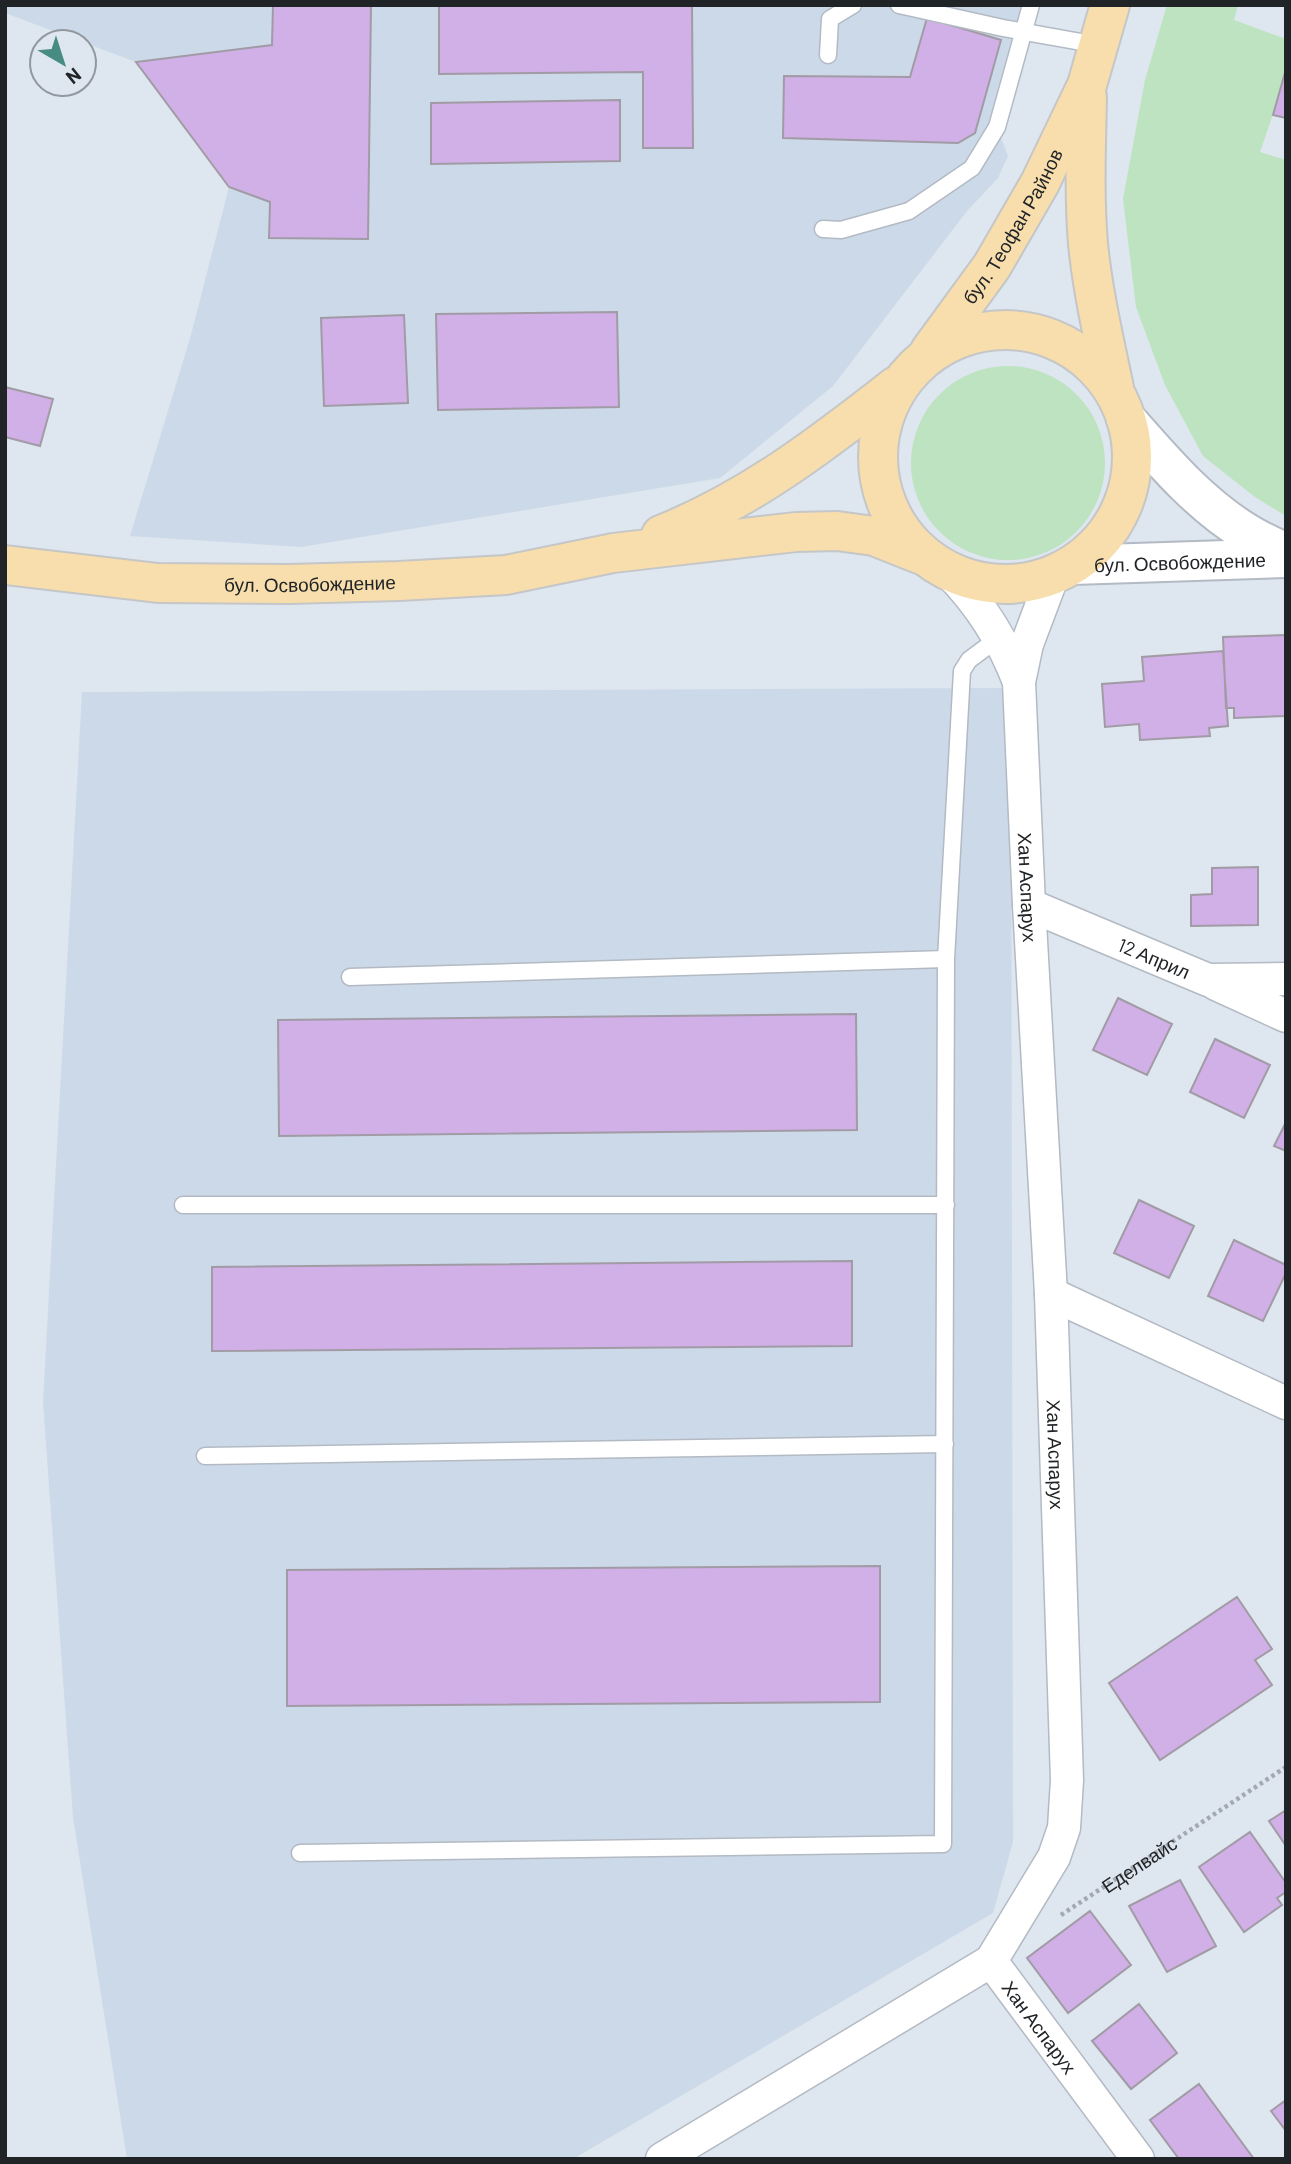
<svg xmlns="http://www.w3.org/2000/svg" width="1291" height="2164" font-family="Barlow,sans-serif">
<rect width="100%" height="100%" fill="#dee6ef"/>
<path fill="#ccd9e8" d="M 5,5 L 1031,5 L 997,127 L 1008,156 L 998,178 L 967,211 L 833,386 L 720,478 L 301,547 L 130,536 L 191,335 L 229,187 L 136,62 L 5,13 Z
M 1011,688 L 1013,1842 L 993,1913 L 573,2159 L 127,2159 L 73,1817 L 43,1402 L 82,692 Z"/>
<path fill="#bde3c0" d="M 1167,5 L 1238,5 L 1234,20 L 1286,39 L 1286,76 L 1260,152 L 1286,160 L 1286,516 L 1255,497 L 1203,456 L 1165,385 L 1136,307 L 1123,199 L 1145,80 Z
M911 463a97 97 0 1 1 194 0a97 97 0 1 1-194 0Z"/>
<path fill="#d1afe7" stroke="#a19ba5" stroke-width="2" d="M 273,5 L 371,5 L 368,239 L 269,238 L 270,202 L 229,187 L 136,62 L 272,45 Z
M 439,5 L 692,5 L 693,148 L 643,148 L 643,72 L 439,74 Z
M 927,18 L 1001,40 L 975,133 L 958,143 L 783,138 L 784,76 L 910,77 Z
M 1286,69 L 1286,118 L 1273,115 Z
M 620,100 L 620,161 L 431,164 L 431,103 Z
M 617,312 L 619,407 L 438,410 L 436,314 Z
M 404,315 L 408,403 L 324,406 L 321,318 Z
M 5,387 L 53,399 L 40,446 L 5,437 Z
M 1286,635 L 1286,716 L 1234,718 L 1234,708 L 1226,708 L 1223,637 Z
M 1223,651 L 1228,726 L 1209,728 L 1210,736 L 1140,740 L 1139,724 L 1105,727 L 1102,684 L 1144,681 L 1142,657 Z
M 1258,867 L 1258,925 L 1191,926 L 1191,895 L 1212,894 L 1212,868 Z
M 1118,998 L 1172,1024 L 1147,1075 L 1093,1050 Z
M 856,1014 L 857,1130 L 279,1136 L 278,1020 Z
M 1215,1039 L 1270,1065 L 1244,1118 L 1190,1092 Z
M 1286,1122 L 1286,1151 L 1274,1146 Z
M 1139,1200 L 1194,1226 L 1169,1278 L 1114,1253 Z
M 1234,1240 L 1286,1265 L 1286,1273 L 1263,1321 L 1208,1296 Z
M 852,1261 L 852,1346 L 212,1351 L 212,1267 Z
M 880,1566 L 880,1702 L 287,1706 L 287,1570 Z
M 1237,1597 L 1272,1649 L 1255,1660 L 1272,1685 L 1160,1760 L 1109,1683 Z
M 1286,1810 L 1286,1846 L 1269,1821 Z
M 1250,1832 L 1286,1883 L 1286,1892 L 1277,1898 L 1282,1905 L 1244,1932 L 1199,1867 Z
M 1180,1880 L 1216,1946 L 1167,1972 L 1129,1906 Z
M 1090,1911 L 1131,1965 L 1068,2013 L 1027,1958 Z
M 1139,2004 L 1177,2053 L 1131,2089 L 1092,2041 Z
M 1199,2084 L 1254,2159 L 1179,2159 L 1150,2120 Z
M 1286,2100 L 1286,2131 L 1271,2111 Z"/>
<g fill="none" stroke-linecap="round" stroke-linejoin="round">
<g stroke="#b3bac3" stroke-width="19">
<path id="service" d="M 899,5 L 1003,28 L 1098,45
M 828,55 L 830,19 L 853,5
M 823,229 L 841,230 L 909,211 L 972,168 L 997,127 L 1031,5
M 350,977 L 946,959
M 183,1205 L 946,1205
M 205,1456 L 945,1444
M 300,1853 L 943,1844 L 946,959 L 962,671 L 969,660 L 1000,637"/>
</g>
<g stroke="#b3bac3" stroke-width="35">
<g id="minor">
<path d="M 949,572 C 981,605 1003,639 1019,682"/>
<path id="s2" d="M 1053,575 L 1027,644 L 1019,682 L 1029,905 L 1051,1294 L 1067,1780 L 1064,1828 L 1054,1857 L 991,1961 L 1138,2159"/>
<path id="s3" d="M 1029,905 L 1208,980 L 1286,979"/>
<path d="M 1216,984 L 1286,1016"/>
<path d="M 1051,1294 L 1286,1403"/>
<path d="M 662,2159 L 991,1961"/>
</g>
</g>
<g stroke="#b3bac3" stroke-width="42">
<g id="secondary">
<path d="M 1126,419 C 1162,460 1200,505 1247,533 C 1260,541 1273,547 1286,553"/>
<path id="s4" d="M 1073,565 L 1286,558"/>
</g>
</g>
<g stroke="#c5c6c7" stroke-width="42">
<g id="primary">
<path d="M 1087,97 C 1086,146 1084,195 1088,244 C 1093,293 1104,340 1114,388"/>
<circle cx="1005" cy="457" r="127"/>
<path id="s5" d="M 930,351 L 992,266 L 1040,183 L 1087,85 L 1110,5"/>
<path d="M 661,535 C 749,500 822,444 896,386"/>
<path id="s6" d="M 5,565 L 158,583 L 289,584 L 399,581 L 506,575 L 613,553 L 796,532 L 837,531 L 874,536 L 922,555"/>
</g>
</g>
<path stroke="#a3a9b1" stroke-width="4.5" stroke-dasharray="3.5 3.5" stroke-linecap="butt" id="s1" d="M 1061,1915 L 1286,1767"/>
<use href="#service" stroke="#fff" stroke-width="16"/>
<use href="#minor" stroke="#fff" stroke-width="32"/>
<use href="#secondary" stroke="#fff" stroke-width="38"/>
<use href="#primary" stroke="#f7deac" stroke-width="38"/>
</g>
<g text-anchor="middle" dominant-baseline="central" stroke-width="5" stroke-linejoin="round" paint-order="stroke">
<g font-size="19" fill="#212427" stroke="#dee6ef">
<text stroke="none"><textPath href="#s5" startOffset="150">бул. Теофан Райнов</textPath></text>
<text stroke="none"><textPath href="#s4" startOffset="107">бул. Освобождение</textPath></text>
<text stroke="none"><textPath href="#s6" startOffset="306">бул. Освобождение</textPath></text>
<text stroke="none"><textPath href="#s2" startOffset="318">Хан Аспарух</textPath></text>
<text stroke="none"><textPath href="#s3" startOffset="136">12 Април</textPath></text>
<text stroke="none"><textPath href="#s2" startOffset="886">Хан Аспарух</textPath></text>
<text stroke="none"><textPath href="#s1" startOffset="93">Еделвайс</textPath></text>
<text stroke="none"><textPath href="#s2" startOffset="1494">Хан Аспарух</textPath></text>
</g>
</g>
<rect width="1291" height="2164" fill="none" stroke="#212427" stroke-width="14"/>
<g transform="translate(63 63) rotate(141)"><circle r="33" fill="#dee6ef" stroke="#92989f" stroke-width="2"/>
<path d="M0-5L12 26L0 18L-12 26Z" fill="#478c82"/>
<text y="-10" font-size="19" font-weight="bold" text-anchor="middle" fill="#212427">N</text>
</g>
</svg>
